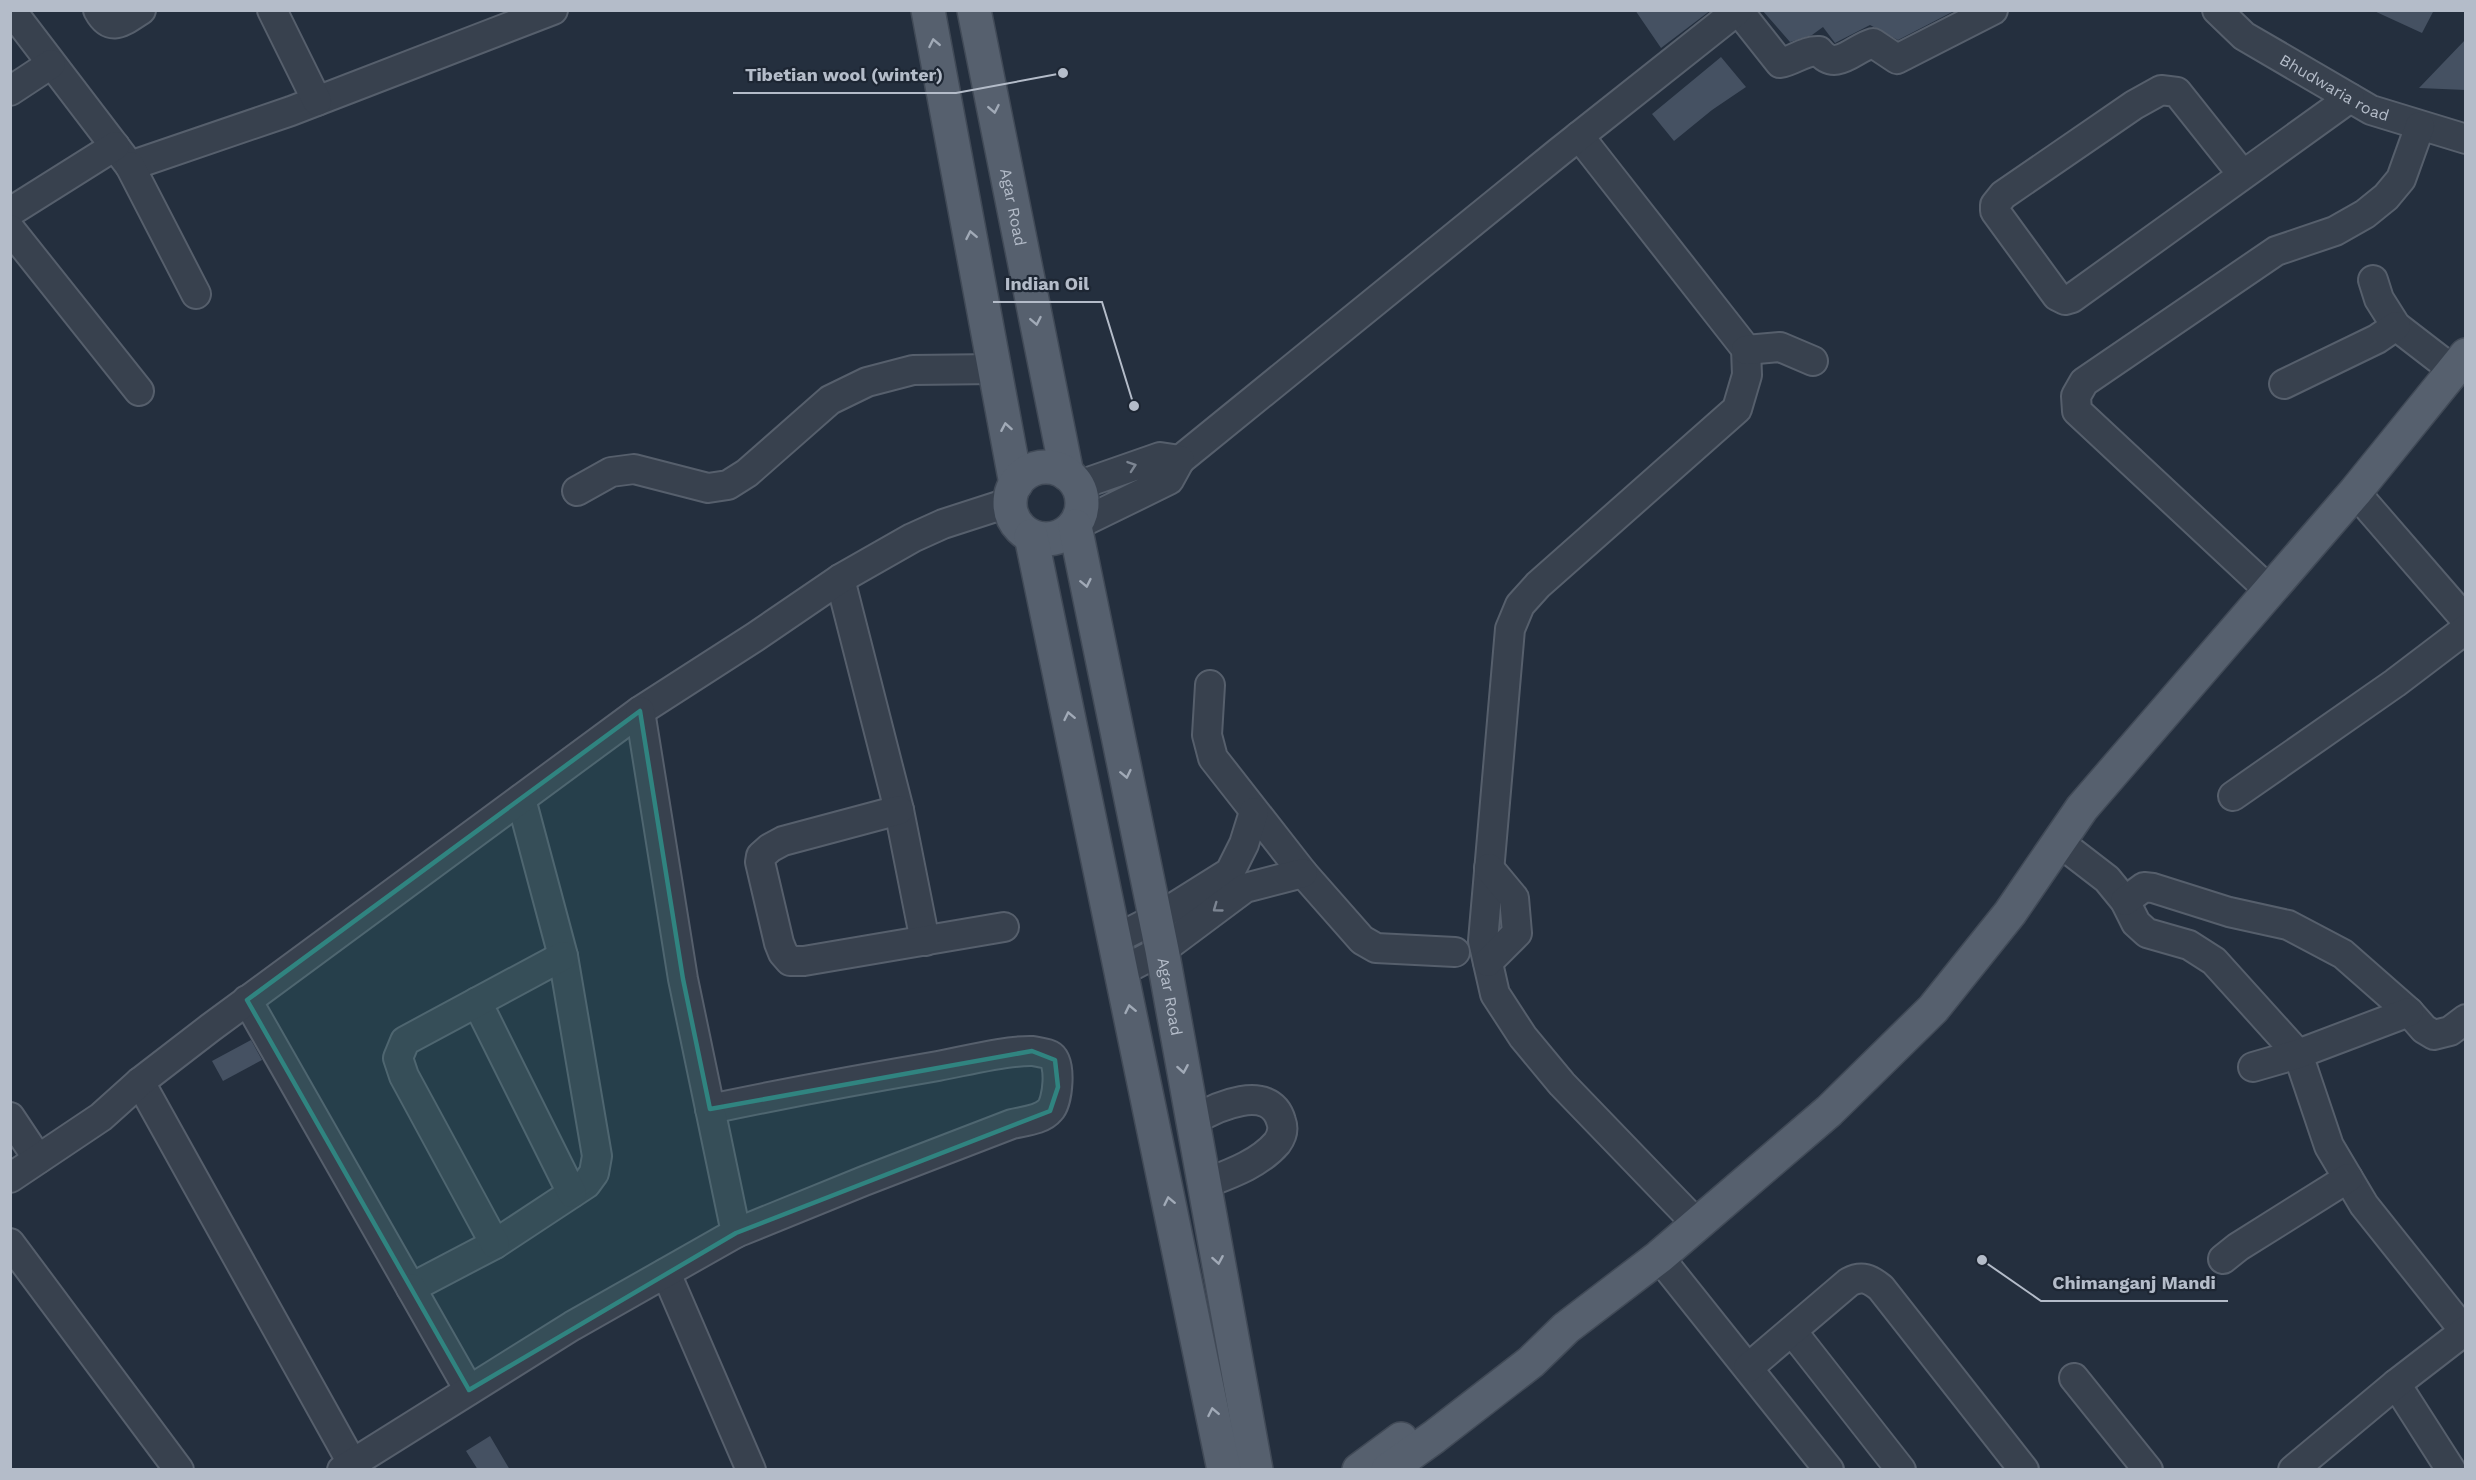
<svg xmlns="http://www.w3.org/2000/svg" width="2476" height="1480" font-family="'Work Sans',sans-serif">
<rect width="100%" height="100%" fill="#242f3e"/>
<path fill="#455162" d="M 1635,10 L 1711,10 L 1661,48 Z
M 1762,10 L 1956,10 L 1898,40 L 1870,25 L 1835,43 L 1823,27 L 1812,35 L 1790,42 Z
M 2372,10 L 2434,10 L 2422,33 Z
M 2466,39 L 2466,90 L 2419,88 Z
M 1721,57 L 1746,87 L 1712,110 L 1674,141 L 1652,114 Z
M 251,1040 L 262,1060 L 223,1081 L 212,1061 Z
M 490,1436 L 510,1470 L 478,1470 L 466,1451 Z"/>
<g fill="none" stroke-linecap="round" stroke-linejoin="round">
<g stroke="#565f6c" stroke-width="32">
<g id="minor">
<path d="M 11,10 L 130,166 L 291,111 L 553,10"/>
<path d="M 98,10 C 111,34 123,21 141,10"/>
<path d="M 272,10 L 317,101"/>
<path d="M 1738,10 L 1780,63 C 1793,61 1805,50 1819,51 C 1836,73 1854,48 1873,43 L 1897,59 L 1993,10"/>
<path id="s1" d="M 2217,10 L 2244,36 L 2371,110 L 2466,139"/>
<path d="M 10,91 L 51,64"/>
<path d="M 1579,136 L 1746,349 L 1747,375 L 1737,409 L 1538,585 L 1520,605 L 1510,629 L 1483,941 L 1495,994 L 1523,1037 L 1562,1084 L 1697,1224"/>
<path d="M 130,166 L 196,294"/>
<path d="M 2243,175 L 2177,92 L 2161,90 L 2134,105 L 2003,195 L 1995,205 L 1995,211 L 2057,296 L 2065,300 L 2072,298 L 2350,98"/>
<path d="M 10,212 L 115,146"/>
<path d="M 10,229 L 139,391"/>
<path d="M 2373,280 L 2379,299 L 2396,326 L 2453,370"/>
<path d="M 1746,350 L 1780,347 L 1813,361"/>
<path d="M 2284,384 L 2377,339 L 2396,326"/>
<path d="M 1180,460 L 1559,152 L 1738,10"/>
<path d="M 577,491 L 611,472 L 634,469 L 708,488 L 728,485 L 747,473 L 830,400 L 867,382 L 913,370 L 996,369"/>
<path d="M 2355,492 L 2466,620"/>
<path d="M 1075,526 L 1169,480 L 1180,460 L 1160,457 L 1077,486"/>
<path d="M 840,579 L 899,810 L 925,941"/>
<path d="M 2270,591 L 2077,411 L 2076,396 L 2084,382 L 2276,251 L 2335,231 L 2365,214 L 2386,197 L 2401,179 L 2420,126"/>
<path d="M 1210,685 L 1207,735 L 1213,758 L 1303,873 L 1362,940 L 1376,948 L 1455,952"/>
<path d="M 2233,796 L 2395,683 L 2466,629"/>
<path d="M 899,810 L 783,841 L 770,848 L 761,856 L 760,862 L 779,943 L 783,953 L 790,961 L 804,961 L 1004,927"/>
<path d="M 2059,842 L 2107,879 L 2125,901 L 2136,923 L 2147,933 L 2189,945 L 2214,961 L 2298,1054 L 2329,1146 L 2364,1205 L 2466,1333"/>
<path d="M 2125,901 L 2144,887 L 2153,888 L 2229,912 L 2288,925 L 2343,954 L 2409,1012 L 2424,1029 L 2434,1035 L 2450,1031 L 2466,1019"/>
<path d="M 1116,939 L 1155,919 L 1230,872 L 1244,844 L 1254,812"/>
<path d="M 1488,962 L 1517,933 L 1514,898 L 1489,868"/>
<path d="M 1122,971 L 1162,950 L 1245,888 L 1303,873"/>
<path d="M 247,1000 L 411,1288 L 495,1244 L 586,1184 L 594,1173 L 597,1156 L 563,956 L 521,799"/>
<path d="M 477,1002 L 572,1193"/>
<path d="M 2253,1067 L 2298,1054 L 2409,1012"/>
<path d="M 140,1082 L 352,1463"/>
<path d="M 710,1109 C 786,1093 862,1079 938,1066 C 965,1061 1007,1050 1033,1051 C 1037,1052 1047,1053 1050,1055 C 1062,1061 1058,1102 1050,1110 C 1042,1120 1024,1121 1012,1124 L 864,1181 L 736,1233"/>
<path d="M 10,1117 L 38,1159"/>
<path d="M 1193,1121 C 1215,1107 1270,1082 1281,1121 C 1284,1129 1282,1136 1277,1143 C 1259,1164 1230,1174 1204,1184"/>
<path d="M 10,1178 L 101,1117 L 140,1082 L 210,1028 L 640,711 L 755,637 L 840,579 L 912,538 L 943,524 L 1011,502"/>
<path d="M 10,1243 L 179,1470"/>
<path d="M 495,1244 L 404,1076 L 398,1058 L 405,1041 L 563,956"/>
<path d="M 1659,1257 L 1829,1470"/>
<path d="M 2223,1259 L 2238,1247 L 2348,1178"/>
<path d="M 666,1273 L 751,1470"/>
<path d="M 411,1288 L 469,1390"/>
<path d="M 1792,1331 L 1901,1470"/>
<path d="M 1748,1368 L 1849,1282 C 1862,1275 1870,1279 1881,1288 L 2024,1470"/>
<path d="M 2074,1378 L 2148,1470"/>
<path d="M 2396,1384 L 2451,1470"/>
<path d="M 342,1470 L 572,1326 L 736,1233 L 683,979 L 640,711"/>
<path d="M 2293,1470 L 2396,1384 L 2466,1330"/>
</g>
</g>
<g stroke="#414a57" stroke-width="36">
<g id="major">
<path d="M 928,10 L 1016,484"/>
<path id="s2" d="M 974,10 L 1067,474"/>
<circle cx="1046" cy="503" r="36"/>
<path id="s3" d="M 1075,526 L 1162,950 L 1256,1470"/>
<path d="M 1031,536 L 1224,1470"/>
<path d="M 1359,1470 L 1401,1439"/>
<path d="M 1388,1470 L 1434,1437 L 1531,1362 L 1566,1328 L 1659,1257 L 1829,1111 L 1933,1009 L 2010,913 L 2082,808 L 2355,492 L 2466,355"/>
</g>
</g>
<use href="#minor" stroke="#38414e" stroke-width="28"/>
<use href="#major" stroke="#56606e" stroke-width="33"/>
</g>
<defs><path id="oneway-chevron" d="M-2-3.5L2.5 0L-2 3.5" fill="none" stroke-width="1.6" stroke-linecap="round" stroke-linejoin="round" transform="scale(1.5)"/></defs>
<g stroke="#a1aab7">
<use href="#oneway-chevron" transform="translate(934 43) rotate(-101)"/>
<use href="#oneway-chevron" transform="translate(994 109) rotate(79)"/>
<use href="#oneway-chevron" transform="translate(971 235) rotate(-101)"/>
<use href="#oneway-chevron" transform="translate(1036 321) rotate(79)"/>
<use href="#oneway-chevron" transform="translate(1006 427) rotate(-100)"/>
<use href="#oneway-chevron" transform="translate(1086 583) rotate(78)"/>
<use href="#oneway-chevron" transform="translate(1069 716) rotate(-102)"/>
<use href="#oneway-chevron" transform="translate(1126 774) rotate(78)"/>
<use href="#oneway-chevron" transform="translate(1130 1009) rotate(-102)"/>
<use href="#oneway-chevron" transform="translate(1183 1069) rotate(80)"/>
<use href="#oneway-chevron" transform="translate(1169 1201) rotate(-102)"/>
<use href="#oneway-chevron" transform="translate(1218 1260) rotate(80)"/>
<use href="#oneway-chevron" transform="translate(1213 1412) rotate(-101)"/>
</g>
<g stroke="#7c8592">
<use href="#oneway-chevron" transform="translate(1132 466) rotate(-19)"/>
<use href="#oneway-chevron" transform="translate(1217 908) rotate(144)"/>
</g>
<path fill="#308480" fill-opacity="0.2" stroke="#308480" stroke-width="4.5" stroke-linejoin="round" d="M 640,711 L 683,979 L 710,1109 L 1032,1051 L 1055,1060 L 1058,1087 L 1050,1111 L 736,1233 L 469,1390 L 247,1000 Z"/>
<g text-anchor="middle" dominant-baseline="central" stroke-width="4.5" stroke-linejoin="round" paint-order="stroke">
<g font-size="16" fill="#b4bcc9" stroke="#1d2633">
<text stroke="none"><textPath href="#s1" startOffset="142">Bhudwaria road</textPath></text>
<text stroke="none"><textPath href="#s2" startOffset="201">Agar Road</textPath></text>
<text stroke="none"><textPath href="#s3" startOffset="480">Agar Road</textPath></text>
</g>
</g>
<path fill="none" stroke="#b4bcc9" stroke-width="2" d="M1063 73L956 93H733M1134 406L1102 302H993M1982 1260L2041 1301H2228"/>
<g fill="#b4bcc9" stroke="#1d2633" stroke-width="2">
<circle cx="1063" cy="73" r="6"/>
<circle cx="1134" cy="406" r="6"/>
<circle cx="1982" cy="1260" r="6"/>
</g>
<g font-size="18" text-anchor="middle" font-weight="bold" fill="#b4bcc9" stroke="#1d2633" stroke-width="4.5" stroke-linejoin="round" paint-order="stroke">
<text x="844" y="81">Tibetian wool (winter)</text>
<text x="1047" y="290">Indian Oil</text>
<text x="2134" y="1289">Chimanganj Mandi</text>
</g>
<rect width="2476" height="1480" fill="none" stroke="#b4bcc9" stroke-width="24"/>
</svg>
